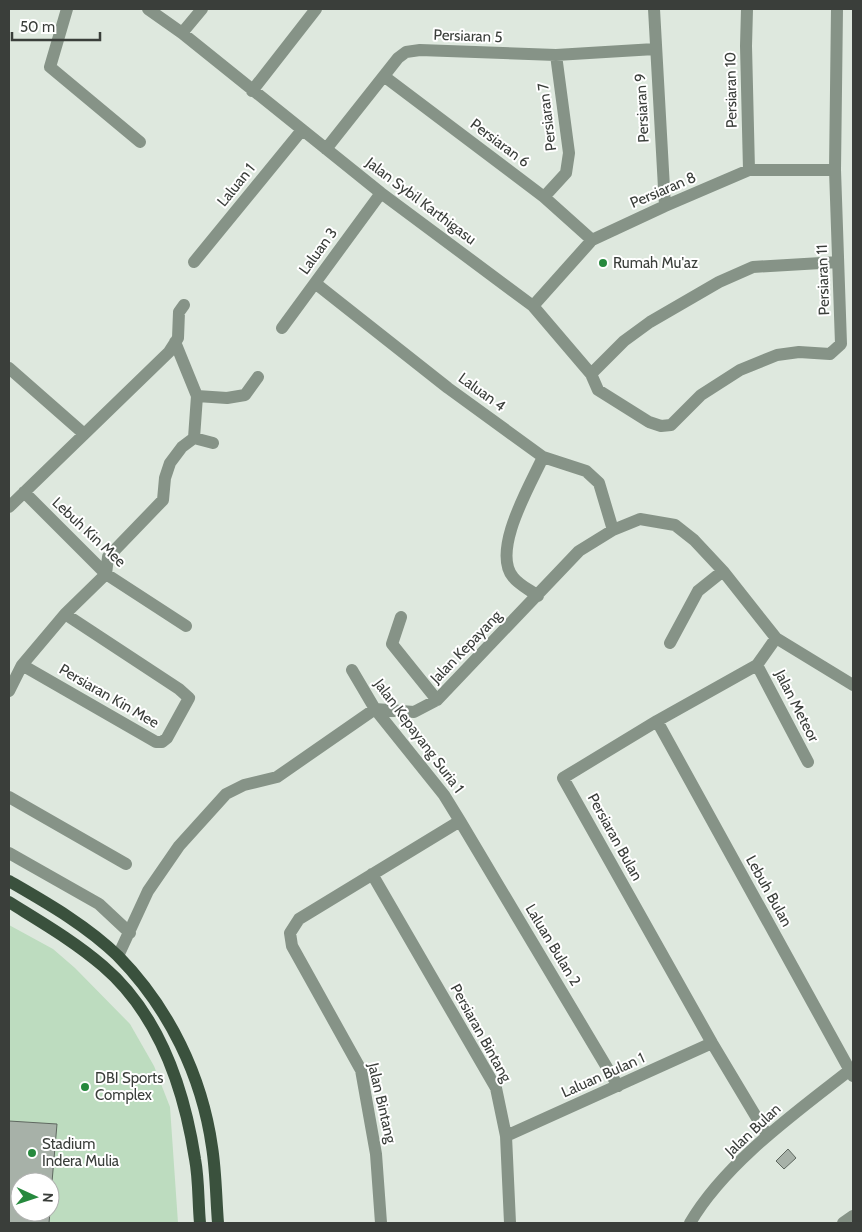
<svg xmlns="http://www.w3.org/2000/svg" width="862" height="1232" font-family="Cabin,sans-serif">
<rect width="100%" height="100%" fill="#dee8de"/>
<path fill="#bddcbf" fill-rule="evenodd" d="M 9,925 L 53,949 L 75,968 L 130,1024 L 154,1066 L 170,1107 L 178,1223 L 9,1223 ZM 20,1182 L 50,1182 L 50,1212 L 20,1212 Z"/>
<path fill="#a7b1a8" stroke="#5f6860" d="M 9,1121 L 57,1124 L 52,1182 L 20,1182 L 20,1212 L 50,1212 L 49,1223 L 9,1223 Z
M 788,1149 L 796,1158 L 784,1169 L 776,1161 Z"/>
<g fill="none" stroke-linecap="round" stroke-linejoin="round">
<path stroke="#869387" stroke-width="12" d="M 67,9 L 50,67 L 140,142
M 148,9 L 182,33 L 381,193 L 533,306 L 591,374 L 598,390 L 649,422 L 661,426 L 671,425 L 701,395 L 740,370 L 777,355 L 799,352 L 830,354 L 841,344 L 835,170 L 837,9
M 654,9 L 665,206
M 747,9 L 746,46 L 749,170
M 182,33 L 202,9
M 385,77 L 544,197 L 592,240
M 252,91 L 316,9
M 326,149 L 398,58 L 406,52 L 420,50 L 556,55 L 655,49
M 544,197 L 566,173 L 569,153 L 556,55
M 194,262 L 302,130
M 315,283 L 448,388 L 543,457 L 586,471 L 599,483 L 613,530
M 533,306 L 592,240 L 665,206 L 749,170 L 835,170
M 282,328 L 381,193
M 175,342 L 197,396 L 194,438
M 9,368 L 83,433
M 591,374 L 624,341 L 650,322 L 719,282 L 753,267 L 838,262
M 197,396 L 227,398 L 245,395 L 258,377
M 24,492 L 106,574 L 186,626
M 9,507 L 169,352 L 178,338 L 179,312 L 184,305
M 538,596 C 530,590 519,585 513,577 C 491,550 531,484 543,457
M 401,617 L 392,644 L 437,700
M 670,643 L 698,591 L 723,571
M 22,665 L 156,742 L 162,742 L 167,738 L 189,698 L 179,689 L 65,614
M 757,665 L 808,762
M 352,670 L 375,709 L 444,795 L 460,821 L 618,1086
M 9,691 L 22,665 L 65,614 L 106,574 L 108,557 L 163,500 L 165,478 L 170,463 L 182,447 L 194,438 L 213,443
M 657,721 L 853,1076
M 9,797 L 126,864
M 9,853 L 99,904 L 130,933
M 372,874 L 496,1088 L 506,1136 L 510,1223
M 118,956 L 148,891 L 179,846 L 226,794 L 244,785 L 277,777 L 375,709 L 414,712 L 437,700 L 579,551 L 613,530 L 640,519 L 675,525 L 694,540 L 723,571 L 776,638 L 853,685
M 767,1135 L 712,1043 L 563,778 L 657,721 L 757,665 L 776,638
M 506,1136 L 712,1043
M 381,1223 L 376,1154 L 361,1070 L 292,946 L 290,933 L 299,919 L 460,821
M 690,1223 C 725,1163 795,1113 850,1070
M 843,1223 L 853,1216"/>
<path stroke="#3a513d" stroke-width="12" d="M 9,881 C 47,903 86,925 118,956 C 169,1008 202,1076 212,1147 C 216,1172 216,1198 218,1223
M 9,902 C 41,922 74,941 103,966 C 159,1014 184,1088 195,1159 C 199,1180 198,1202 200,1223"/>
</g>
<g fill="#26893d" stroke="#fff" stroke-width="2">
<circle cx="603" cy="263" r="5"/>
<circle cx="85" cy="1087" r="5"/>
<circle cx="32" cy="1153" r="5"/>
</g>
<g text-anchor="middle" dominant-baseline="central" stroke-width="4" stroke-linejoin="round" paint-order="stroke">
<g font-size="15" fill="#3a3e3a" stroke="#fff">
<text transform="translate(468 36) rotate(2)">Persiaran 5</text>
<text transform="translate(731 90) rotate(-91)">Persiaran 10</text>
<text transform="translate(642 108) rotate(-93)">Persiaran 9</text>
<text transform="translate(547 117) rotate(-97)">Persiaran 7</text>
<text transform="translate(500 143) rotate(37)">Persiaran 6</text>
<text transform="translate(236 185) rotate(-51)">Laluan 1</text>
<text transform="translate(663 190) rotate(-23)">Persiaran 8</text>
<text transform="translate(421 201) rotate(37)">Jalan Sybil Karthigasu</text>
<text transform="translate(318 251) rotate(-54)">Laluan 3</text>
<text transform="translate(823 280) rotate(-92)">Persiaran 11</text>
<text transform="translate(482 392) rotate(36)">Laluan 4</text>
<text transform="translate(89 532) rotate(43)">Lebuh Kin Mee</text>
<text transform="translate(466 647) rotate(-46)">Jalan Kepayang</text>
<text transform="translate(109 696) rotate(30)">Persiaran Kin Mee</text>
<text transform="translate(797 706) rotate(63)">Jalan Meteor</text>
<text transform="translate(419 736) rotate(53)">Jalan Kepayang Suria 1</text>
<text transform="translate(615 837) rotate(61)">Persiaran Bulan</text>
<text transform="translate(769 891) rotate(61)">Lebuh Bulan</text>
<text transform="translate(553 945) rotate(59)">Laluan Bulan 2</text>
<text transform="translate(481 1033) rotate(61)">Persiaran Bintang</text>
<text transform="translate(603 1075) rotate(-24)">Laluan Bulan 1</text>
<text transform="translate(382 1103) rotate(77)">Jalan Bintang</text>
<text transform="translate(753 1130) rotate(-43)">Jalan Bulan</text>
</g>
<g font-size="15" fill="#3a3e3a" stroke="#fff" text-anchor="start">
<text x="613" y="263">Rumah Mu'az</text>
<text x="95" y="1078">DBI Sports<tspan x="95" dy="17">Complex</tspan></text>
<text x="42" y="1144">Stadium<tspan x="42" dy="17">Indera Mulia</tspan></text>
</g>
</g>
<rect width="862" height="1232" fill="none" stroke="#3a3e3a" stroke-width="20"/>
<g transform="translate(35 1197) rotate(93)"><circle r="24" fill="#ffffff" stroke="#b0b2b0"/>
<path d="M0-4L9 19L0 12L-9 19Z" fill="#26893d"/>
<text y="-8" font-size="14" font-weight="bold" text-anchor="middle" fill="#3a3e3a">N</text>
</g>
<path d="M12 32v8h88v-8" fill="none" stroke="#3a3e3a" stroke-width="2.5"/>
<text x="20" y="32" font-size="15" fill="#3a3e3a" stroke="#ffffff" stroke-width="4" paint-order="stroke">50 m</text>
</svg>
